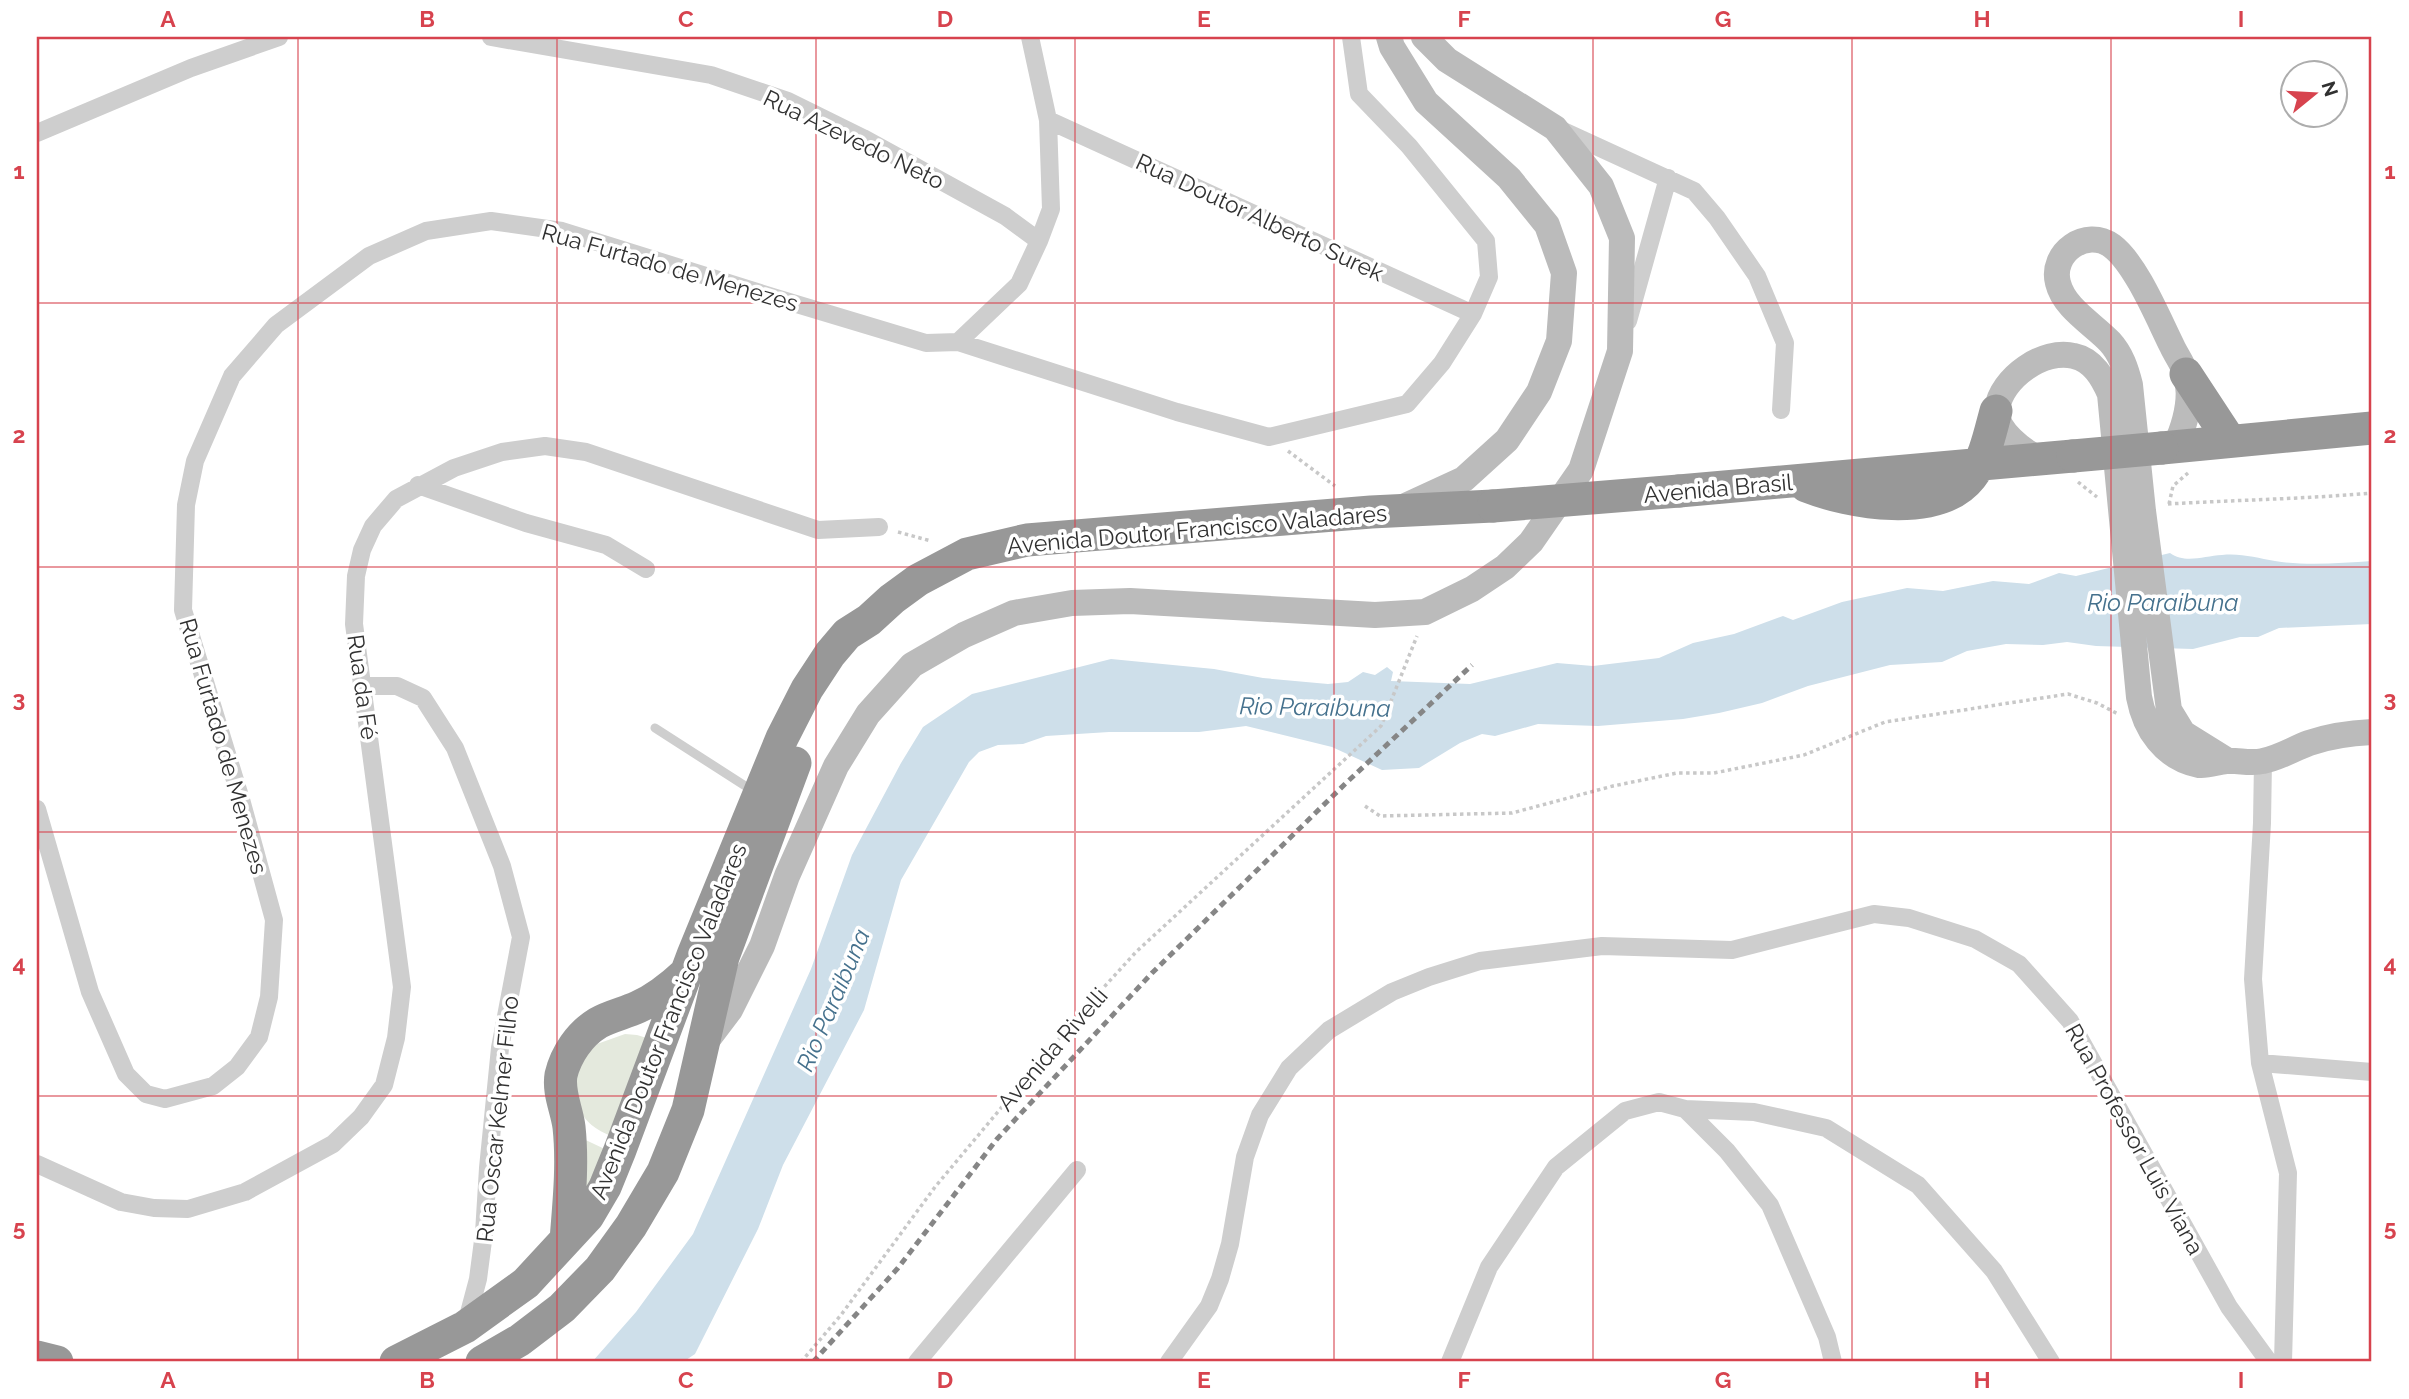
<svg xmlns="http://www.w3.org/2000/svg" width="2409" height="1399" font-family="Raleway,sans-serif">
<rect width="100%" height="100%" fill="#fff"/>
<path fill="#e4e9dd" d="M 625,1034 L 637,1035 L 650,1039 L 614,1137 C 574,1122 577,1103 576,1065 L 597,1044 Z
M 573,1134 L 611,1152 L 573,1219 Z"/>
<path fill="#cedfea" d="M 2170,553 C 2185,564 2204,556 2222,555 C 2241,553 2257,558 2275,561 C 2306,566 2341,563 2372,561 L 2372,624 L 2279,628 L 2258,637 L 2240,637 L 2193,649 L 2096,646 L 2067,642 L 2043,645 L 2006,644 L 1967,651 L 1942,662 L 1890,665 L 1808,686 L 1762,703 L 1719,713 L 1683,719 L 1598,726 L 1538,724 L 1495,736 L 1482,734 L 1460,743 L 1419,768 L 1382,770 L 1332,747 L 1246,726 L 1199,732 L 1109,732 L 1046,736 L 1023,744 L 998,745 L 979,752 L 969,762 L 901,880 L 864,1010 L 783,1165 L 758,1229 L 695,1354 L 683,1362 L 592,1362 L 636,1312 L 693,1234 L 811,969 L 852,855 L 901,763 L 923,727 L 972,694 L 1111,659 L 1214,669 L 1263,678 L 1328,684 L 1348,682 L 1363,672 L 1375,675 L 1387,667 L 1393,672 L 1391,681 L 1470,684 L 1557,663 L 1593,666 L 1659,658 L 1693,643 L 1734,634 L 1783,616 L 1793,620 L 1842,602 L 1907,588 L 1943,591 L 1993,581 L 2029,584 L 2059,573 L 2076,576 Z"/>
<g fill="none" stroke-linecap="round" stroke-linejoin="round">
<path stroke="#c8c8c8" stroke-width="3.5" stroke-dasharray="3.5 3.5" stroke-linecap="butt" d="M 1288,451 L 1335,486
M 2078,482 L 2097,497
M 2168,504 C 2236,500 2304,499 2372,493
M 2169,504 L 2173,486 L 2188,473
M 898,532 L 931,541
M 1365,806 L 1380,816 L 1512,813 L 1613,786 L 1677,773 L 1714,773 L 1804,755 L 1885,722 L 2068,694 L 2097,703 L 2118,714
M 801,1362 L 841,1315 L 935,1187 L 1083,1010 L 1136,952 L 1381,726 L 1417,636"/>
<path stroke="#cecece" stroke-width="9" d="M 655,728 L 753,791"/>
<path stroke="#cecece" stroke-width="18" d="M 491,37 L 711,75 L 788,101 L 863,138 L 1005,216 L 1039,241
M 1048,120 L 1473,314
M 1561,130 L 1694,191 L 1717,218 L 1757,276 L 1785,343 L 1781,410
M 37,133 L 191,68 L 279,37
M 1628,321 L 1668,178
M 958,342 L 1019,284 L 1039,241 L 1051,209 L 1048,120 L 1030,37
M 418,485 L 526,523 L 606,545 L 646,569
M 363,686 L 397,686 L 423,698 L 455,748 L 502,866 L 521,937 L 500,1048 L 488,1168 L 484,1233 L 478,1279 L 466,1324
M 2263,761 L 2262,823 L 2253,979 L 2260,1063 L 2288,1173 L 2283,1362
M 37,809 L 90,992 L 126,1074 L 146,1094 L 165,1099 L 213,1086 L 237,1067 L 259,1037 L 269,997 L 274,920 L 242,803 L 183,610 L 186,505 L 195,461 L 232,376 L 276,325 L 369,256 L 426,231 L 491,221 L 562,231 L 773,297 L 926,343 L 958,342 L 1177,412 L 1269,437 L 1407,404 L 1442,363 L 1473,314 L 1489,277 L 1486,241 L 1409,146 L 1359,94 L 1351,37
M 2260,1063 L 2372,1072
M 1685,1109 L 1727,1151 L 1770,1205 L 1827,1337 L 1833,1362
M 37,1164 L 121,1202 L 154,1208 L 188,1209 L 245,1192 L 333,1144 L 361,1117 L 384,1085 L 396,1038 L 402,987 L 354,624 L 356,576 L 362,550 L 373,526 L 396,499 L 454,468 L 502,452 L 545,446 L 586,452 L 818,530 L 879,527
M 917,1362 L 1077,1170
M 1169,1362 L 1209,1306 L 1220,1279 L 1230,1244 L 1245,1157 L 1260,1115 L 1289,1068 L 1329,1030 L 1392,992 L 1429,977 L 1480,961 L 1602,946 L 1732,950 L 1874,914 L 1909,918 L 1975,939 L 2019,964 L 2070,1021 L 2229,1307 L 2269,1362
M 1450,1362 L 1489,1267 L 1556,1167 L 1625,1111 L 1659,1102 L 1685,1109 L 1754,1112 L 1826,1128 L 1918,1185 L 1994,1271 L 2051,1362"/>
<path stroke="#bbb" stroke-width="26" d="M 1389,37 L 1392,47 L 1426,102 L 1509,178 L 1547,225 L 1564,273 L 1559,341 L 1539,392 L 1507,440 L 1464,479 L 1401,508
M 2175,447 C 2185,425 2193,398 2186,374 C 2183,364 2176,355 2172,346 C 2158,318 2136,264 2112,246 C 2086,227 2050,253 2058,283 C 2064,308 2093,324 2110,342 C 2121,354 2126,369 2130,385 L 2143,511 L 2169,710 L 2183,733 L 2228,761
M 2040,459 C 2024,452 1994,430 1997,409 C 2001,378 2044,348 2074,356 C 2093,360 2103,378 2110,394 L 2139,697 C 2145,729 2164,758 2199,765 C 2208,766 2217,762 2226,761 C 2238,760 2251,764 2263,761 C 2279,758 2293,749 2309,743 C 2329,736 2351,733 2372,732
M 705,1043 L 730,1010 L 762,946 L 787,876 L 836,766 L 868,714 L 912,665 L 964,635 L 1014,613 L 1072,603 L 1130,601 L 1375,615 L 1425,612 L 1472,589 L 1505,567 L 1531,542 L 1581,470 L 1620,351 L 1622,238 L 1601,186 L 1555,128 L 1447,60 L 1424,37"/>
<path stroke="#989898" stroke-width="33" d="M 2186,374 L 2230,441
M 2162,448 L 2372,428
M 1806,486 C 1849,503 1938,519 1971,477 C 1985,459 1990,433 1996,411
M 1679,491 L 2073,456
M 566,1240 C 569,1203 573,1164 569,1127 C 567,1110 558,1093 561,1075 C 566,1054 580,1034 598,1023 C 610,1016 625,1013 638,1007 C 656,999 671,987 686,973
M 37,1357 L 57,1362
M 396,1362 L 465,1327 L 526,1283 L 588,1216 L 605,1187 L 620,1150 L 693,955 L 782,738 L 807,689 L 830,654 L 847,634 L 869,620 L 892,599 L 918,580 L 967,554 L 1027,540 L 1371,512 L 1493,506
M 482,1362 L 520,1340 L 562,1308 L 600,1269 L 631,1226 L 663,1172 L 688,1110 L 723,957 L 795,763"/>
<path stroke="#868686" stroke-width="5" stroke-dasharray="7 5" stroke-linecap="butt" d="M 813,1362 L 898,1268 L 997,1139 L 1152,973 L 1345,784 L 1472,665"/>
<path stroke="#989898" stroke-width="33" d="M 2073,456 L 2162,448
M 1493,506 L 1679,491"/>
</g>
<path fill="none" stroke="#d7434e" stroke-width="2" stroke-opacity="0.55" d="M 298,37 L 298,1362M 557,37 L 557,1362M 816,37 L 816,1362M 1075,37 L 1075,1362M 1334,37 L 1334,1362M 1593,37 L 1593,1362M 1852,37 L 1852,1362M 2111,37 L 2111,1362M 37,303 L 2372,303M 37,567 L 2372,567M 37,832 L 2372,832M 37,1096 L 2372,1096"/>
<g text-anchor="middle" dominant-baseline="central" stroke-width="7" stroke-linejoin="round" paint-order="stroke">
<g font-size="23" fill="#313131" stroke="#fff">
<text transform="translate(854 139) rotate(26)">Rua Azevedo Neto</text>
<text transform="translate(1260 217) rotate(25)">Rua Doutor Alberto Surek</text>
<text transform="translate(670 267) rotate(16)">Rua Furtado de Menezes</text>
<text transform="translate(1718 488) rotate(-5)">Avenida Brasil</text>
<text transform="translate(1197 529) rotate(-5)">Avenida Doutor Francisco Valadares</text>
<text transform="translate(363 687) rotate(82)">Rua da Fé</text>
<text transform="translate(224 746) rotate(74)">Rua Furtado de Menezes</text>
<text transform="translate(668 1021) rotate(-68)">Avenida Doutor Francisco Valadares</text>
<text transform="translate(1052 1049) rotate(-49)">Avenida Rivelli</text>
<text transform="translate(497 1119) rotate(-84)">Rua Oscar Kelmer Filho</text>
<text transform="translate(2135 1139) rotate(61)">Rua Professor Luis Viana</text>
</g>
<g font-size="24" font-style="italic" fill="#45718d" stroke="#fff">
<text x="2163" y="602">Rio Paraibuna</text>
<text transform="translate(1315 707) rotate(1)">Rio Paraibuna</text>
<text transform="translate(833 1000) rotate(-67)">Rio Paraibuna</text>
</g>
</g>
<rect width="2409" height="1399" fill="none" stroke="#ffffff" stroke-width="77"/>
<g transform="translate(2314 94) rotate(72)"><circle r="33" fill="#ffffff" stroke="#adadad" stroke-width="2"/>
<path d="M0-5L12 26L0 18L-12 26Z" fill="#d7434e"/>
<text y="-10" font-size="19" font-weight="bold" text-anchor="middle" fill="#313131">N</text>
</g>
<rect x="38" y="38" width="2332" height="1322" fill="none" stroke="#d7434e" stroke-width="2.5"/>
<g font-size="23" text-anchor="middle" font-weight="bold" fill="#d7434e">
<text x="168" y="27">A</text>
<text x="427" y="27">B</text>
<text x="686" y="27">C</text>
<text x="945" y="27">D</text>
<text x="1204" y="27">E</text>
<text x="1464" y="27">F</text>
<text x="1723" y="27">G</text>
<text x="1982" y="27">H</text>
<text x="2241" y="27">I</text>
<text x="19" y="179">1</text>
<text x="2390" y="179">1</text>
<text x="19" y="443">2</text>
<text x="2390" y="443">2</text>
<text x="19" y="707">3</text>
<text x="2390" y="707">3</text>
<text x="19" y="972">4</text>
<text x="2390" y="972">4</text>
<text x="19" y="1236">5</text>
<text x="2390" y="1236">5</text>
<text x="168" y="1388">A</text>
<text x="427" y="1388">B</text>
<text x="686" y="1388">C</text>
<text x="945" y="1388">D</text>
<text x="1204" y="1388">E</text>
<text x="1464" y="1388">F</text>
<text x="1723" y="1388">G</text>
<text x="1982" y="1388">H</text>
<text x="2241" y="1388">I</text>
</g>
</svg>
